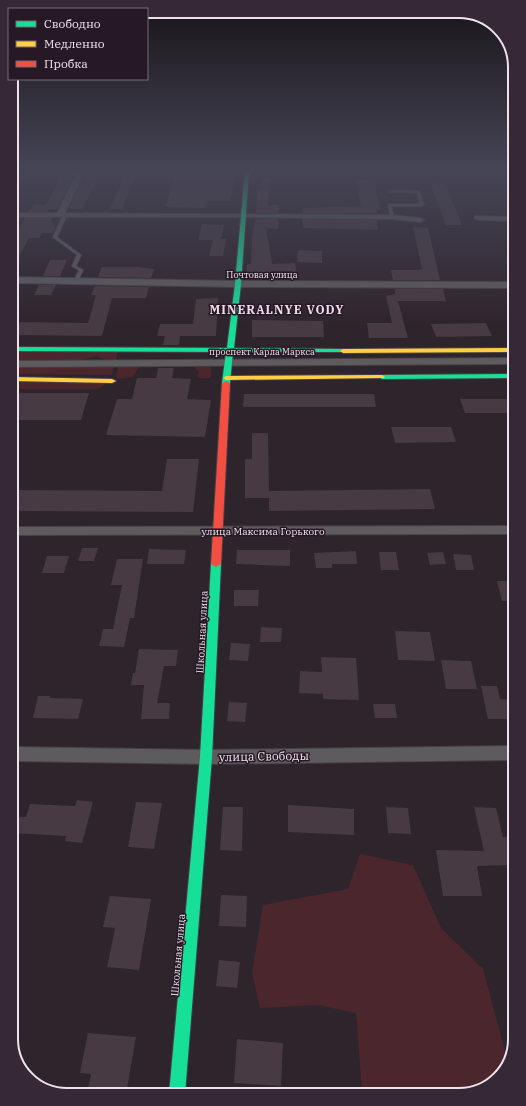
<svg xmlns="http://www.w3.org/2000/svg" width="526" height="1106" font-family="'IBM Plex Serif',serif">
<rect width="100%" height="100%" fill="#2e242c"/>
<path fill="#4c262d" d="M 12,352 L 118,352 L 116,360 L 105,360 L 96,356 L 77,361 L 12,361 Z
M 119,365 L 141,365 L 133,375 L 133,377 L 117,379 L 116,375 Z
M 211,365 L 211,378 L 197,378 L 199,373 L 194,366 Z
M 12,366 L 114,366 L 112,375 L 12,374 Z
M 12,381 L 104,383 L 104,385 L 98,389 L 12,389 Z
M 360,854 L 413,865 L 441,928 L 483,969 L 508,1062 L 505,1070 L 480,1091 L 362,1092 L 356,1013 L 318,1005 L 260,1008 L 252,973 L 263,905 L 348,889 Z"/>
<path fill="#473a42" d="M 63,171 L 76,171 L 57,209 L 48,209 L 49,212 L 29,212 L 34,204 L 46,205 Z
M 86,171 L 102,171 L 82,209 L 69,209 Z
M 176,171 L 236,172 L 230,201 L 207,201 L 205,208 L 165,207 Z
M 126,172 L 135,176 L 122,209 L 110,209 Z
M 262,178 L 270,178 L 268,205 L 279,205 L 278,213 L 256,213 L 257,191 L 260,191 Z
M 356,180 L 374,180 L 380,210 L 377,210 L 377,213 L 302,213 L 302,208 L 361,206 Z
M 430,183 L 445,183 L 462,225 L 446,225 Z
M 25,218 L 51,218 L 55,229 L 53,233 L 42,233 L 39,238 L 29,238 L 12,269 L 12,242 Z
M 255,219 L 278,219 L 278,229 L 266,228 L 272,264 L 295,263 L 297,276 L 246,274 L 247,264 L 251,264 L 252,238 Z
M 302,219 L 377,220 L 378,230 L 303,228 Z
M 202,224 L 224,225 L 221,239 L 226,239 L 223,256 L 209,256 L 213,240 L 198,240 Z
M 413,227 L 428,228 L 440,280 L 393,280 L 391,270 L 420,270 L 419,269 L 422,269 Z
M 298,250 L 322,251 L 322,263 L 297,262 Z
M 50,260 L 67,260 L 60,276 L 43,276 Z
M 102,267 L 137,267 L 154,269 L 151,278 L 98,277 Z
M 39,285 L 56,285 L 51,295 L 34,295 Z
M 95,286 L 149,287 L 146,298 L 112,298 L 102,336 L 13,335 L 20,322 L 88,323 L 96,295 L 91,295 Z
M 395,289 L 443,289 L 446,301 L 398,301 L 408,338 L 369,338 L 367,323 L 392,323 L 386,296 L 395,294 Z
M 218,298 L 216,336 L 180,336 L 179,345 L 163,345 L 165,336 L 157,336 L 160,324 L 193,324 L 196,299 Z
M 252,320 L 323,321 L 324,337 L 252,337 Z
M 486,323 L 492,336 L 436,337 L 431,324 Z
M 158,368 L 174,368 L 172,378 L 191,379 L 187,399 L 211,400 L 205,437 L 106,435 L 117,399 L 132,399 L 137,378 L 156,378 Z
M 12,393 L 89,393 L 81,420 L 13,420 Z
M 244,394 L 374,394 L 376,407 L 243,407 Z
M 460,399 L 508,399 L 512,413 L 465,413 Z
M 391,427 L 451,427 L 456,442 L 395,443 Z
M 252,433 L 268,433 L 269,491 L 430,489 L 435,509 L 269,511 L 269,498 L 245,498 L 245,459 L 252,459 Z
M 167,459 L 199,459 L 193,512 L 13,511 L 13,490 L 162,491 Z
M 82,548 L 98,548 L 94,561 L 78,561 Z
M 149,549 L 186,550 L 184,564 L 147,564 Z
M 237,550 L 290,550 L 290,566 L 236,564 Z
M 356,551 L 357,564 L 332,564 L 332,568 L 316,568 L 314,553 Z
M 379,552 L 396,552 L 399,570 L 381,570 Z
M 443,552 L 446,564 L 430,565 L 427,553 Z
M 453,554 L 471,555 L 474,570 L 456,570 Z
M 47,556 L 69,556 L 64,573 L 42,573 Z
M 117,559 L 143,559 L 134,618 L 130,618 L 124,647 L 99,646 L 103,629 L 113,629 L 122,585 L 111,585 Z
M 497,581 L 513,581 L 513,601 L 502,601 Z
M 234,590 L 259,590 L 258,606 L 234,606 Z
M 261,627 L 282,628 L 281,642 L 260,642 Z
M 395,631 L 430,632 L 435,661 L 398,660 Z
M 231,643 L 250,644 L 248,661 L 229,660 Z
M 139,649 L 178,650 L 176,666 L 164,666 L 157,703 L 170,703 L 169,719 L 141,719 L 144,685 L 131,685 L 133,673 L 135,673 Z
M 321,657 L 356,658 L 359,700 L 323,699 L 323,694 L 299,693 L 300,671 L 322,672 Z
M 441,660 L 471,661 L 477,689 L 446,689 Z
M 481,686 L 497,686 L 500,699 L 514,700 L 514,719 L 488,719 Z
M 38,696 L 50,696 L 50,698 L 83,699 L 78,719 L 33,718 Z
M 229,702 L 247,703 L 245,722 L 227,721 Z
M 373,704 L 395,704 L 397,718 L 375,718 Z
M 77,800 L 93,802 L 82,843 L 65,841 L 66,836 L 14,833 L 14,817 L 26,817 L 30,804 L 75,806 Z
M 136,802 L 162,803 L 154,849 L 128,847 Z
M 288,805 L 354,809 L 354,835 L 288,832 Z
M 223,807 L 243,807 L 242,851 L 220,850 Z
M 386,807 L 408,808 L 411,834 L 388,833 Z
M 474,807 L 496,808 L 503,837 L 514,836 L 514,865 L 477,866 L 482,896 L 443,896 L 436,850 L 484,851 Z
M 221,895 L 247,896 L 246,927 L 219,926 Z
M 110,896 L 151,899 L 139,970 L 107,967 L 115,928 L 103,927 Z
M 219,960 L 240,962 L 237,988 L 216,986 Z
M 88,1033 L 136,1037 L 126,1094 L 87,1095 L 91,1074 L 80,1073 Z
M 237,1039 L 283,1043 L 281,1086 L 234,1083 Z"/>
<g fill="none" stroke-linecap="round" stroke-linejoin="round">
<g stroke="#484046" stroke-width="2">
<path id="lane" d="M 389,190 L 419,191 L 424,205 L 422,206 L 391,206 L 394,217 L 391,218 L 388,204 L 420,204 L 417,193 L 390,192 L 388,191 Z
M 65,214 L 67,215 L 57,237 L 81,255 L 76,266 L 83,270 L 78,281 L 76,282 L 74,281 L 79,270 L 72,266 L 77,255 L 53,237 L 63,215 Z"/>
</g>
<g stroke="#484046" stroke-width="2">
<path id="street" d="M 78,171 L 85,171 L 65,213 L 392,215 L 420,218 L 424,220 L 420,222 L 392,219 L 243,217 L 12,217 L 12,213 L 57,213 Z
M 475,216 L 512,217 L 512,221 L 478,220 L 474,218 Z
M 12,277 L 238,281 L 512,282 L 512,288 L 238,287 L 12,283 Z
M 512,358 L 512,364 L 12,367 L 12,361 Z
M 513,526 L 513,534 L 13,535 L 13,527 Z
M 514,746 L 514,760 L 206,764 L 14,761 L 14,747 L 206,750 Z"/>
</g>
<g stroke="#484046" stroke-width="2">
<path id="fast" d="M 245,171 L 249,171 L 241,284 L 234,348 L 343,349 L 345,350 L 345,352 L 233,352 L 230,383 L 226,385 L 222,383 L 226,352 L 12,351 L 12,347 L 227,348 L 235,284 Z
M 512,374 L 512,378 L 382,379 L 379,377 L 382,375 Z
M 216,561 L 221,564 L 212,757 L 185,1094 L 169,1094 L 200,757 L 211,564 Z"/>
</g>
<g stroke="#484046" stroke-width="2">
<path id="slow" d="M 512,348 L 512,352 L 343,353 L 340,351 L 343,349 Z
M 382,375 L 385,377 L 384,378 L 226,380 L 223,378 L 226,376 Z
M 12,377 L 112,379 L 116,381 L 112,383 L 12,381 Z"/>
</g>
<g stroke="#484046" stroke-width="2">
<path id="jam" d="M 226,381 L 230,383 L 221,564 L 216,567 L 211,564 L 222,383 Z"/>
</g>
<use href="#lane" fill="#5e5b5f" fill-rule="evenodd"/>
<use href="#street" fill="#5e5b5f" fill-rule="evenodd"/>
<use href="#fast" fill="#16e098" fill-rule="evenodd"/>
<use href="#slow" fill="#ffcf43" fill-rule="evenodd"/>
<use href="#jam" fill="#f24e42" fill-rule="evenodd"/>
</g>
<linearGradient id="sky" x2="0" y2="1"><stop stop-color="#191418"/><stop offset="0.52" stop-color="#464556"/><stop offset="1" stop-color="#464556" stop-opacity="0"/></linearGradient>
<rect width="526" height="326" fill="url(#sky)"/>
<g text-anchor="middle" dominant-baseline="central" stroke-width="3" stroke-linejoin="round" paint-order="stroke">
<g font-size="9" fill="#eee3ec" stroke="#271826">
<text x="262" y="274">Почтовая улица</text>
<text x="262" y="351">проспект Карла Маркса</text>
</g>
<g font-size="10" fill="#eee3ec" stroke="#271826">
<text x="263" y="531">улица Максима Горького</text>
<text transform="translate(202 632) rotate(-87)">Школьная улица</text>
<text transform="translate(178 955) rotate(-85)">Школьная улица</text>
</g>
<g font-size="12" font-weight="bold" letter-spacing="1" fill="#f0daed" stroke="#271826">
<text x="277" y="309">MINERALNYE VODY</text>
</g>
<g font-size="12" fill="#eee3ec" stroke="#271826">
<text transform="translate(264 756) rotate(-1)">улица Свободы</text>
</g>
</g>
<path d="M0 0H526V1106H0ZM67 18H459A49 49 0 0 1 508 67V1039A49 49 0 0 1 459 1088H67A49 49 0 0 1 18 1039V67A49 49 0 0 1 67 18Z" fill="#372836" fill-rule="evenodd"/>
<path fill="none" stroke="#eee3ec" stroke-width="2" d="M67 18H459A49 49 0 0 1 508 67V1039A49 49 0 0 1 459 1088H67A49 49 0 0 1 18 1039V67A49 49 0 0 1 67 18Z"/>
<rect x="8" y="8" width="140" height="72" fill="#271826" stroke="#776975"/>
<rect x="16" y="21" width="20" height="6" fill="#16e098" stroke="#776975"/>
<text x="44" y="28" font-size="12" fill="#eee3ec">Свободно</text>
<rect x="16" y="41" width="20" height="6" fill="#ffcf43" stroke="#776975"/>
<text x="44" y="48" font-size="12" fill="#eee3ec">Медленно</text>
<rect x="16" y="61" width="20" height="6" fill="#f24e42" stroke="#776975"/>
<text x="44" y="68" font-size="12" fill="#eee3ec">Пробка</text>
</svg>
